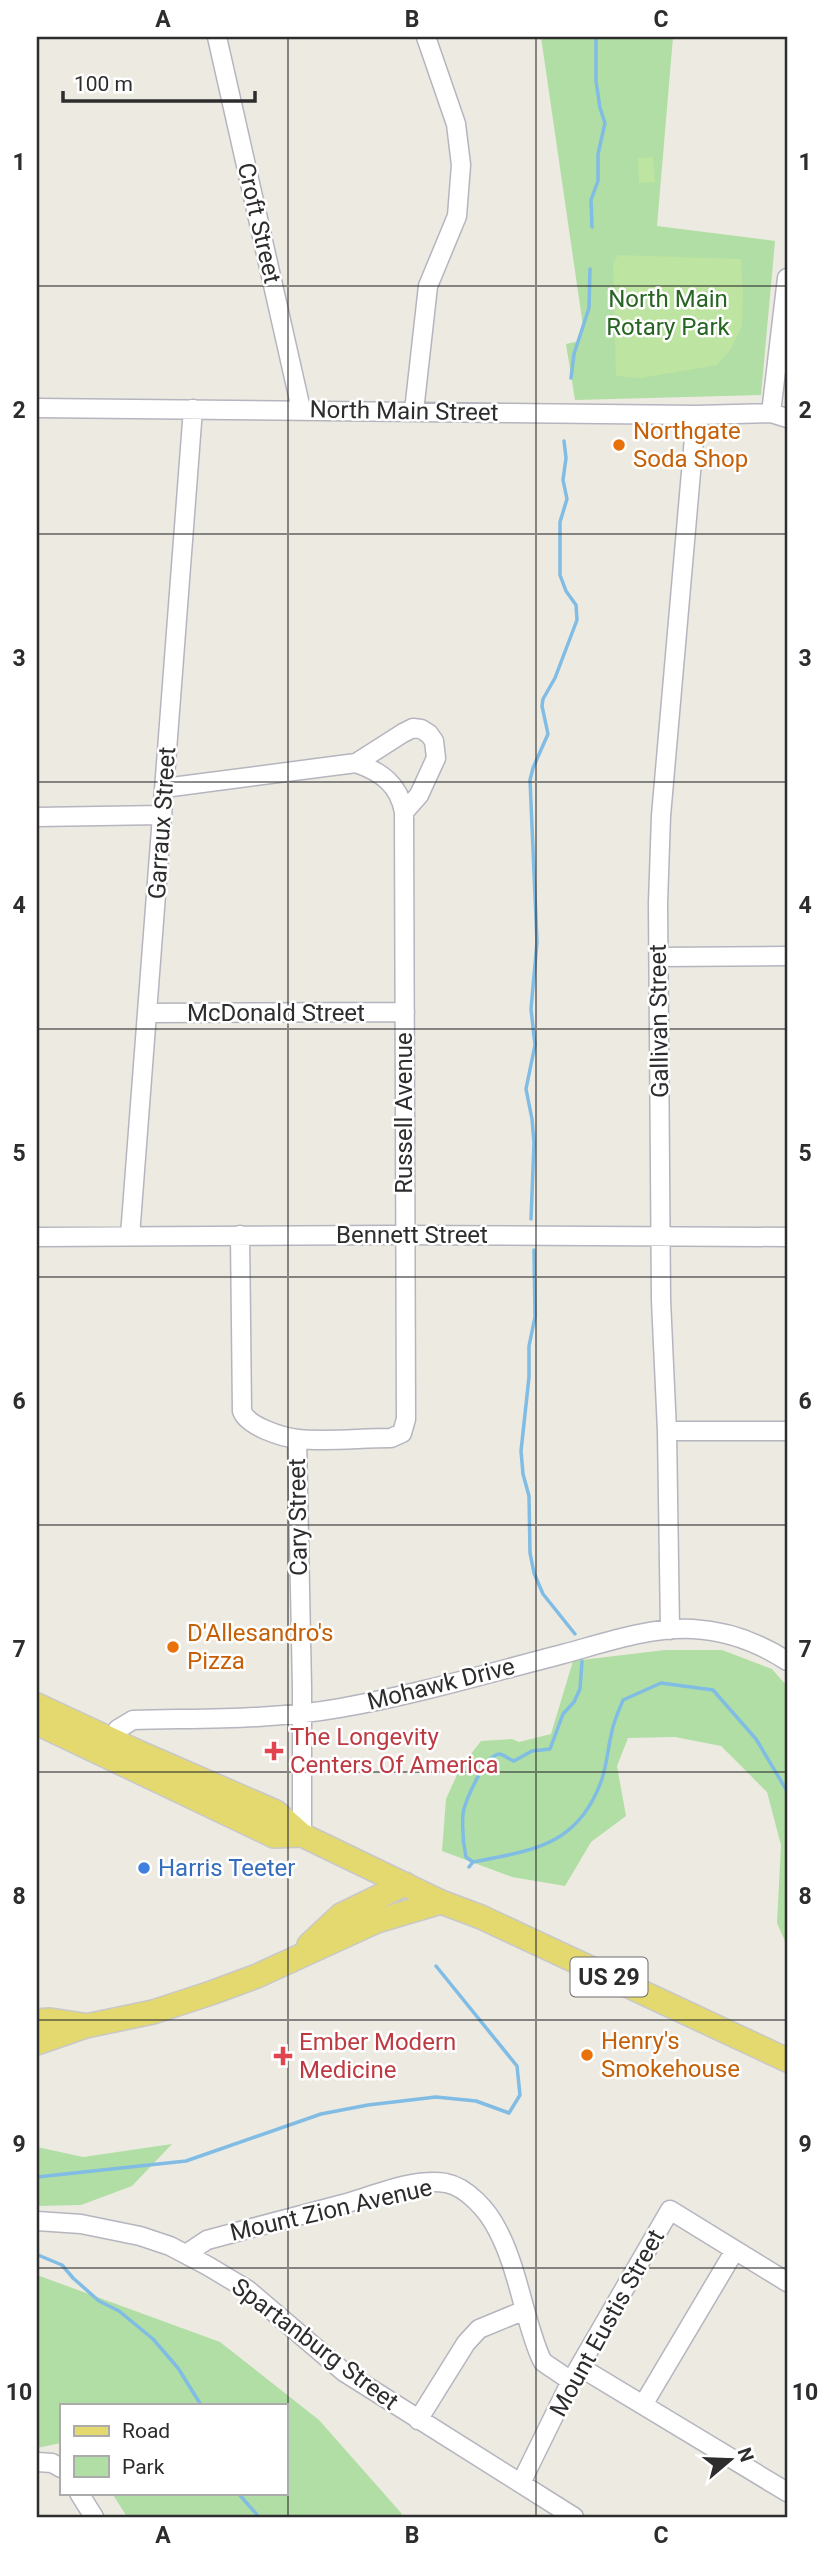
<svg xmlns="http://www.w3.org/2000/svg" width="824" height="2554" font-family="Roboto,sans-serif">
<rect width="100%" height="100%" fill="#edeae2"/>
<path fill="#b0dea4" d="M 541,37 L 673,37 L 657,226 L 775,241 L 761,395 L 575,400 L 566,344 L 580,341 L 583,326 Z
M 665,1650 L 722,1650 L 772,1669 L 787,1686 L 787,1946 L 777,1923 L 781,1845 L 767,1792 L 721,1746 L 675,1737 L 628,1738 L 617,1766 L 626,1816 L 591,1842 L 565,1886 L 512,1877 L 442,1851 L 446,1799 L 460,1768 L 481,1741 L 512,1739 L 519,1742 L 551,1734 L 573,1661 Z
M 172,2144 L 132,2186 L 81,2205 L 37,2206 L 37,2147 L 83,2157 Z
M 37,2275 L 220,2342 L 319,2420 L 402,2514 L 399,2517 L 127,2517 L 112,2493 L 285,2493 L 285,2405 L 61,2405 L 61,2443 L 37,2448 Z"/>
<path fill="#bee4a1" d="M 653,157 L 655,182 L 639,183 L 638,158 Z
M 618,255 L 741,259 L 743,293 L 742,326 L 731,349 L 717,365 L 641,378 L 616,376 L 613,264 Z"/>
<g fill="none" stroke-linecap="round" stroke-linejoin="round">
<path stroke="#80bce4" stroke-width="3.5" d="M 592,227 L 591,200 L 598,181 L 598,154 L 605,123 L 600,108 L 596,81 L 596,37
M 571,378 L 574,354 L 589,308 L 590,269
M 531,1219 L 534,1143 L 532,1119 L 526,1089 L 535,1045 L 531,1009 L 537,942 L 530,780 L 533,768 L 548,734 L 542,706 L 543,699 L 555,678 L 577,620 L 576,605 L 566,591 L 560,575 L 560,522 L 567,499 L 563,480 L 566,458 L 564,441
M 534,1250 L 535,1317 L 529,1346 L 529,1377 L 521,1451 L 523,1474 L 529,1496 L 530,1553 L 534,1573 L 543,1594 L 575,1634
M 473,1862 L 466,1857 C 463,1843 462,1828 463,1814 C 464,1802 486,1753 500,1754 C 504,1755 510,1760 514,1761 L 532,1751 L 550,1749 L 563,1714 L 574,1702 L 580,1689 L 582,1661
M 469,1867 L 473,1862 C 535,1850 579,1845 602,1779 C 607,1764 608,1747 612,1731 C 614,1721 619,1710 623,1700 L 661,1683 L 713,1690 L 756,1739 L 787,1791
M 37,2177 L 186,2161 L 321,2114 L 368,2105 L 436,2097 L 476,2101 L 509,2113 L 520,2095 L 517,2066 L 436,1966
M 38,2255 L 62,2265 L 73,2278 L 99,2301 L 119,2311 L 153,2339 L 178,2368 L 201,2405
M 238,2493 L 259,2517"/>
<g stroke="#b5b5bf" stroke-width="21">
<path id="minor" d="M 217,37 L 301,409
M 37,408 L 696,415 L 771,413 L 787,418
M 414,411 L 428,286 L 457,216 L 461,165 L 456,124 L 426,37
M 771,413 L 787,278
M 164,788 L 356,763 L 403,733 L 413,728 L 421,729 L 429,734 L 434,741 L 436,758 L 419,795 L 404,812
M 37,817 L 162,815
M 659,957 L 787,956
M 147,1013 L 405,1012
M 240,1235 L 242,1411 C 247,1426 281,1437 298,1439 C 328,1442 360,1438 391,1438 L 402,1433 L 406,1419 L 404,812 C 399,785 382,772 356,763
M 130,1236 L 193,409
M 37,1237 L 390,1235 L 787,1237
M 667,1431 L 787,1431
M 297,1439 L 302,1688 L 302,1835
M 670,1630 L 667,1431 L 661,1300 L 658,903 L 661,816 L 696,415
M 108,1749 L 118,1729 L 133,1720 C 202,1718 273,1720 340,1708 C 415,1695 489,1673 563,1654 C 604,1643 649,1627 693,1629 C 728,1631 758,1642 787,1661
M 37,2221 L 81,2224 L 140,2236 L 170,2246 L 208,2266 L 248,2290 L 344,2372 L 574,2517
M 186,2254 L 207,2240 L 233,2233 C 271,2223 309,2213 347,2203 C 378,2194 414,2178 446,2183 C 467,2187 488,2211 497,2229 C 518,2268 523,2315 540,2356 L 543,2362 L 571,2381
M 580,2367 L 787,2492
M 643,2405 L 735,2250
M 418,2420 L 466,2343 L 479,2329 L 525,2310
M 37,2462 L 52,2463 L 61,2468
M 521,2483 L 571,2381 L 670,2210 L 787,2282
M 79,2493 L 94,2517"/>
</g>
<g stroke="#c8c8c8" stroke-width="26">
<path id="major" d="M 37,1705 L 138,1752 L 276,1812 L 302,1835 L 441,1902 L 481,1917 L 787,2060
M 37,1723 L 274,1836 L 302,1835
M 309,1945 L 341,1915 L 405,1884
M 37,2021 L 50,2020 L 83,2025
M 37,2043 L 86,2026 L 153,2012 L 211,1993 L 257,1976 L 377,1921 L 441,1902"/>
</g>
<use href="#minor" stroke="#fff" stroke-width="18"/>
<use href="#major" stroke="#e4d96f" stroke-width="23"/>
</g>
<path fill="none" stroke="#2d2d2d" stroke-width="2" stroke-opacity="0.55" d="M 288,37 L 288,2517M 536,37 L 536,2517M 37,286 L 787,286M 37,534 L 787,534M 37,782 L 787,782M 37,1029 L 787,1029M 37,1277 L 787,1277M 37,1525 L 787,1525M 37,1772 L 787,1772M 37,2020 L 787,2020M 37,2268 L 787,2268"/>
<g fill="#e8710a" stroke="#fff" stroke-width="2.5">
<circle cx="619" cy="445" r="7"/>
<circle cx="173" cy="1647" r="7"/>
<circle cx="587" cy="2055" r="7"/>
</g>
<g fill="#e0444e" stroke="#fff" stroke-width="2.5">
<path d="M270.5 1740.5h7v7h7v7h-7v7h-7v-7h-7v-7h7z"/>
<path d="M279.5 2045.5h7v7h7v7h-7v7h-7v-7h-7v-7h7z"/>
</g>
<circle fill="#3f7fe0" stroke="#fff" stroke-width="2.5" cx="144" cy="1868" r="7"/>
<g text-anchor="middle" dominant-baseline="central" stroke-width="5" stroke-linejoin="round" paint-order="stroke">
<rect fill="#fff" stroke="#6c6c6c" stroke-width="2" x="570.5" y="1957.5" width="77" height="39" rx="5"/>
<g font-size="23" font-weight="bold" fill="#2d2d2d">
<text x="609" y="1977">US 29</text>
</g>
<g font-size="24" fill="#2d2d2d" stroke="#fff">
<text transform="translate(259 223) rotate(77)">Croft Street</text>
<text transform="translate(404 411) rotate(1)">North Main Street</text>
<text transform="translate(162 823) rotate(-86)">Garraux Street</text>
<text x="276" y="1013">McDonald Street</text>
<text transform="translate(659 1021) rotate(-91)">Gallivan Street</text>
<text transform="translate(404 1113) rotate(-90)">Russell Avenue</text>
<text x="412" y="1235">Bennett Street</text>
<text transform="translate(298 1517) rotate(-91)">Cary Street</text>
<text transform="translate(441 1684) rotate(-14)">Mohawk Drive</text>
<text transform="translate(331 2210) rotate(-13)">Mount Zion Avenue</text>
<text transform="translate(607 2323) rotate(-61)">Mount Eustis Street</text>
<text transform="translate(315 2344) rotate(37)">Spartanburg Street</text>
</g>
<g font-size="24" fill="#276522" stroke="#fff">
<text x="668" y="299">North Main<tspan x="668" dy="28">Rotary Park</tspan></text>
</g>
<g font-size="24" fill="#c56008" stroke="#fff" text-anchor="start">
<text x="633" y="431">Northgate<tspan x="633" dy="28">Soda Shop</tspan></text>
<text x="187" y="1633">D'Allesandro's<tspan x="187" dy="28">Pizza</tspan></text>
<text x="601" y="2041">Henry's<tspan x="601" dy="28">Smokehouse</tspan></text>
</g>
<g font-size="24" fill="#be3a42" stroke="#fff" text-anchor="start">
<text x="290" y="1737">The Longevity<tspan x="290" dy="28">Centers Of America</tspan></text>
<text x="299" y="2042">Ember Modern<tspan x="299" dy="28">Medicine</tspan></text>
</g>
<g font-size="24" fill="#366cbe" stroke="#fff" text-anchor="start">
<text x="158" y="1868">Harris Teeter</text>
</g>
</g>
<rect width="824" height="2554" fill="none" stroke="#ffffff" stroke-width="77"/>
<rect x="60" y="2404" width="228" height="91" fill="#ffffff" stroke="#ababab" stroke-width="2"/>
<rect x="74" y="2426" width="35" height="10" fill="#e4d96f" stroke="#ababab" stroke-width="2"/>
<text x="122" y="2438" font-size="21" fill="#2d2d2d">Road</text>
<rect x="74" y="2456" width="35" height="21" fill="#b0dea4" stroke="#ababab" stroke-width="2"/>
<text x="122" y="2474" font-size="21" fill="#2d2d2d">Park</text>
<g transform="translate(730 2460) rotate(71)" stroke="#ffffff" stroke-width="5" paint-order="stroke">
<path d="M0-5L12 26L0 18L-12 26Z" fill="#2d2d2d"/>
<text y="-10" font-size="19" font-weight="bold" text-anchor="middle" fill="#2d2d2d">N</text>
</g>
<path d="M63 91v10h192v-10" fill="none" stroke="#2d2d2d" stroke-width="3.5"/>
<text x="74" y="91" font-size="21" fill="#2d2d2d" stroke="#ffffff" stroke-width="5" paint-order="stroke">100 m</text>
<rect x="38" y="38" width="748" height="2478" fill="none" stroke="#2d2d2d" stroke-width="2.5"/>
<g font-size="23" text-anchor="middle" font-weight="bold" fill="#2d2d2d">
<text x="163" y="27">A</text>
<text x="412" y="27">B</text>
<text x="661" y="27">C</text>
<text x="19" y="170">1</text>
<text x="805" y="170">1</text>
<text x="19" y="418">2</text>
<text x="805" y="418">2</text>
<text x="19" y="666">3</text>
<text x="805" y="666">3</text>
<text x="19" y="913">4</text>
<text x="805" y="913">4</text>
<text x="19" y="1161">5</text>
<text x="805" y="1161">5</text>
<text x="19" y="1409">6</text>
<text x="805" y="1409">6</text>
<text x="19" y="1657">7</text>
<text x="805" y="1657">7</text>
<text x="19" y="1904">8</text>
<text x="805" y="1904">8</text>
<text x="19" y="2152">9</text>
<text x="805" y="2152">9</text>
<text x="19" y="2400">10</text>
<text x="805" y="2400">10</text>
<text x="163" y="2543">A</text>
<text x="412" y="2543">B</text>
<text x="661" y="2543">C</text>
</g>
</svg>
